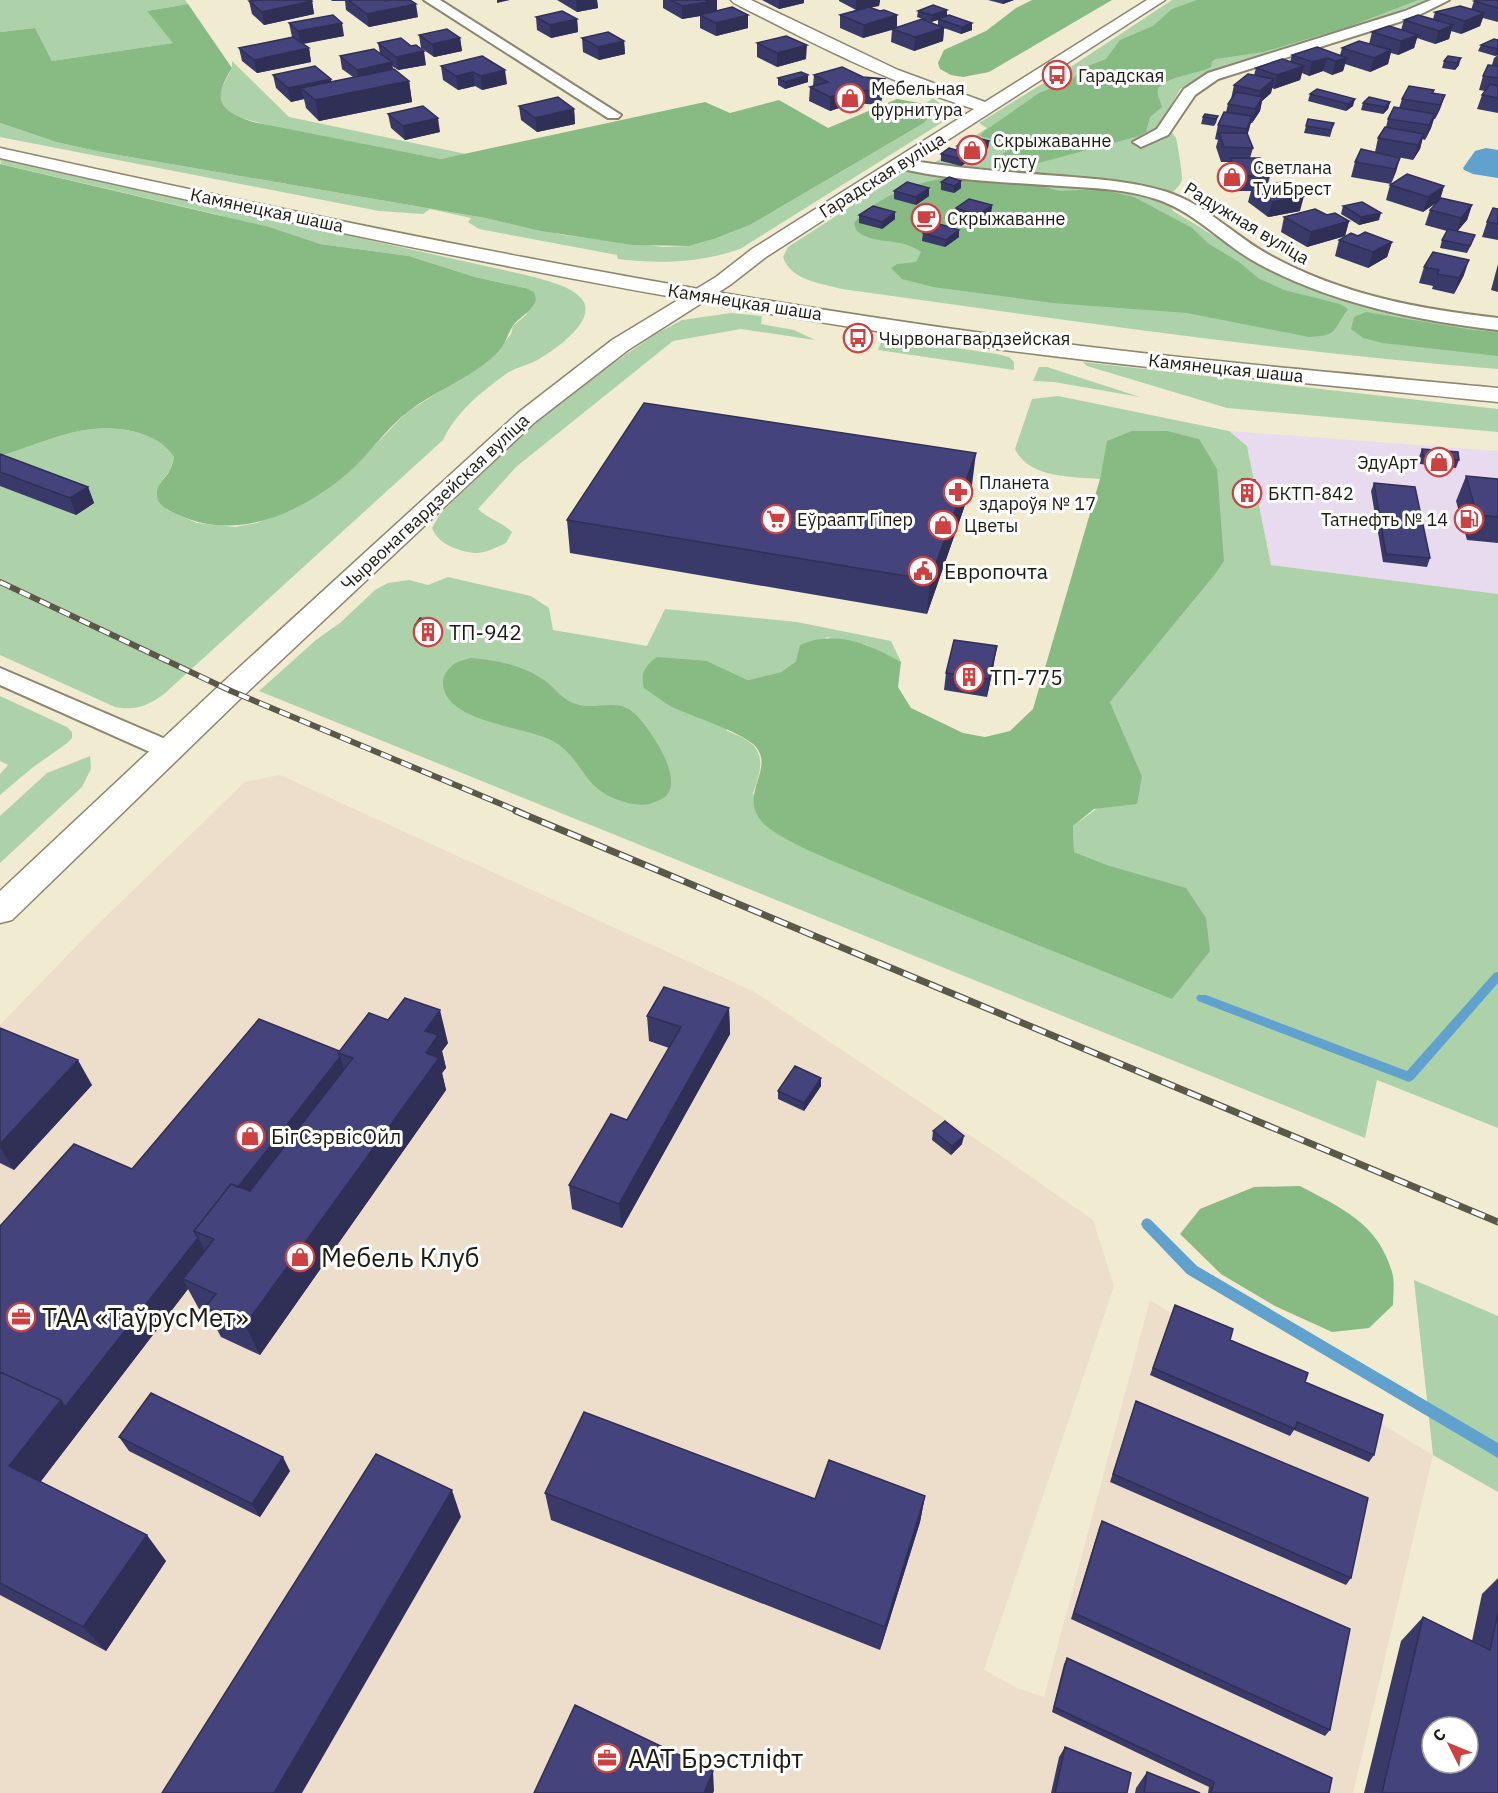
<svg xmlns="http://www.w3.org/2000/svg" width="1498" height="1793" font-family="'IBM Plex Sans',sans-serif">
<rect width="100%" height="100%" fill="#f0ebd1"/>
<path fill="#e8dbef" d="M 1229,431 L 1498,451 L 1498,594 L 1271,565 L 1247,446 Z"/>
<path fill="#eddecb" d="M 280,775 L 753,991 L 998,1154 L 1093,1220 L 1114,1286 L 984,1670 L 1017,1688 L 1044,1697 L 1150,1300 L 1226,1347 L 1301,1389 L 1378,1422 L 1433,1455 L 1353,1793 L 0,1793 L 0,1025 L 90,932 L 245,782 Z"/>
<path fill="#add2aa" d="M 0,0 L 185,0 L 188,4 L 147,11 L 174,43 L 52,61 L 35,28 L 0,32 Z
M 1172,0 L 1427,0 L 1389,15 L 1203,75 L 1180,89 L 1165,116 C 1165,126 1171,130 1176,138 C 1177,140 1183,177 1182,180 C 1179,188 1171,192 1168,200 L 1173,211 C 1210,232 1244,257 1282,276 C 1350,310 1424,320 1498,329 L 1498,369 C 1278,352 1060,319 842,289 C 821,283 791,281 783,257 L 788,247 L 918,163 L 934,163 L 987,128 L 979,123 L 1042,84 L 1059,82 L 1072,74 L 1069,68 Z
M 232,61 L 289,117 L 466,154 L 441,159 L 270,126 L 239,117 L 227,110 L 220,102 L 219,93 L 232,68 Z
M 933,98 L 950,111 L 946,120 L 740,249 C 699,263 660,264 618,259 L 617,255 L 479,229 L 468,222 L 471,218 L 430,209 L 423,214 L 379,211 L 0,137 L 0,123 L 56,142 L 101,152 L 485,218 L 564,235 L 663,247 L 689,246 L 714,239 L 750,225 L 924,123 L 932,114 L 925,104 Z
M 0,158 L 526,275 C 543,280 568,284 581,298 C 600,319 555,350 539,359 C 529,365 516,367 506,374 C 480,393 457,411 443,440 L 164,694 C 148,706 134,711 115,707 L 0,655 L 0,456 C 46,442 87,419 136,432 C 152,437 165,442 174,457 L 170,470 L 160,483 L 167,510 L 197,523 L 235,527 L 257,523 L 303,503 L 349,472 L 406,413 L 493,357 L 511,334 L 513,326 L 527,314 L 525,288 L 475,277 L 409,256 L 320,244 L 215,214 L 1,164 Z
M 731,313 L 762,316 L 761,324 L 794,330 L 815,340 L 741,329 L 673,341 L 516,467 L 478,509 C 488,519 502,522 512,532 L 506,543 C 497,547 484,554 474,553 C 458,551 438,544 432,528 L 440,514 L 556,403 L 654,335 L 682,320 Z
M 883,337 L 997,354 L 1009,357 L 1014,362 L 1014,370 L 878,350 Z
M 1083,362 L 1498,409 L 1498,432 L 1227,408 L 1087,366 Z
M 1039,367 L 1047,367 L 1140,397 L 1054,382 L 1033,381 Z
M 1058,396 L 1229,431 L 1247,446 L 1271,565 L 1498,594 L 1498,1128 L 1377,1080 L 1365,1138 L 259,691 L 316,640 L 340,623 L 375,590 L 388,583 L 409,580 L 428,585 L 448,577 L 531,596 L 549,608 L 553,630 L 647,646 L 665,609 L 797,622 L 891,641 L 901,662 L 867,645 L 827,637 L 781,672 L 748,680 L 707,661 L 727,731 C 764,744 766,759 753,793 L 764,823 L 786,838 L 824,857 L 1172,998 L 1110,866 L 1074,852 L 1073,826 L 1142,776 L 1110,702 L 1213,577 L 1108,441 L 1100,479 C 1072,477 1028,478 1015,449 L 1032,399 Z
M 0,696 L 67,727 L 72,732 L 72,738 L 66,744 L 32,768 L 0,795 L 0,774 L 8,765 L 0,761 Z
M 90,756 L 91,769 L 82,787 L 0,863 L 0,816 L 47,773 Z
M 1414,1280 L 1498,1316 L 1498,1492 L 1433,1455 Z"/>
<path fill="#88ba84" d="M 1032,0 L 1112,0 L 989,72 L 963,77 L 951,75 L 940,69 L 938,63 L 944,50 L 986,31 L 1016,8 Z
M 1197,0 L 1418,0 L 1348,27 L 1263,52 L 1216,59 L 1212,61 L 1211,67 C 1199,74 1163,77 1158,89 C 1156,95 1161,101 1162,107 L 1150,117 L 1146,132 L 1139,136 L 1020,168 L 1002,169 L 996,166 L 1001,155 L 1010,149 L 1000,141 L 980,136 L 983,132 L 1039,93 L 1070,81 L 1085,67 L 1106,59 L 1120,40 L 1153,26 L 1172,9 Z
M 188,4 L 232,68 C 212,100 218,110 253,122 L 441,159 L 705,102 L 730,113 L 779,100 L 828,128 L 897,99 L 925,104 L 932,114 L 924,123 L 750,225 L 714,239 L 689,246 L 633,245 L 541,231 L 485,218 L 101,152 L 56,142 L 0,123 L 0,32 L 35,28 L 52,61 L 173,43 L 147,11 Z
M 0,164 L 269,227 L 320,244 L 409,256 L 475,277 L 525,288 L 534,292 L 536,300 C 531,312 523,315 515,323 C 506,334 508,344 493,357 C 468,379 435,391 409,411 C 386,428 370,454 348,473 C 303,511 240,542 181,516 C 171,512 156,506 157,493 C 157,483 166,478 170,470 C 172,466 173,461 174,457 C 164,442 152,437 136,432 C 87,419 46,442 0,456 Z
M 953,177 L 1006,184 L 1029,183 L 1060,191 L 1099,189 L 1134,197 L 1192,228 L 1209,244 L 1239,262 L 1258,278 L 1284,290 L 1340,304 L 1348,309 C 1333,330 1338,336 1309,337 L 1187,313 L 1053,303 L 933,287 L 902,279 L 891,268 L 897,264 L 916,262 L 921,252 C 900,236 872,246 856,230 L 854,223 C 874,197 922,180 953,177 Z
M 1366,312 L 1473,330 L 1498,332 L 1498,356 L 1383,343 L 1363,338 L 1351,329 L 1354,317 Z
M 1132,431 L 1167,431 L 1199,439 L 1217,469 L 1224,561 L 1213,577 L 1110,702 L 1142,776 L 1137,804 L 1094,809 L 1073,826 L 1074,852 L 1110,866 L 1186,888 L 1206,918 L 1210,951 L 1172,999 C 1071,958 969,918 869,876 C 843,865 782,842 763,823 C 737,795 775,770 756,747 C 744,733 697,718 679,710 C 666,705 655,695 644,688 C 640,673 645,666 657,657 L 707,661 L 748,680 L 781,672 L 796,661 L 800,645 C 835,629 870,644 901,662 L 898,687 L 911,708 L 963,733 L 985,737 L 1010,731 L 1033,709 L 1100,479 L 1107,441 Z
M 471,658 C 497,660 527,666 548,683 C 556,690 563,699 573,703 C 598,713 619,693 640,719 C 653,735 672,763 671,783 C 671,794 664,799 655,802 C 646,806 638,805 628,803 C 580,791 586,760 553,741 C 526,726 444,723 443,683 C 443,676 446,671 451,667 C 456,661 464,660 471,658 Z
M 1300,1186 C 1341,1208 1378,1223 1392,1272 C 1395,1282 1393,1295 1393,1305 L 1369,1328 L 1332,1332 L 1275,1306 L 1221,1274 L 1180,1234 L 1200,1209 L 1254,1187 Z"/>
<path fill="#60a2cd" d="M 1486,148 L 1498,150 L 1498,178 L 1473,174 L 1464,170 L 1463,168 L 1475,151 Z"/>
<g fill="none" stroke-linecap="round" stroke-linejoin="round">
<path fill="#60a2cd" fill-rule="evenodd" d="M 1498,972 L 1498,983 L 1413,1080 L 1409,1082 L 1198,1001 L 1196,998 L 1198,995 L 1206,995 L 1407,1071 L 1494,973 Z
M 1147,1218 L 1151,1220 L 1197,1266 L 1498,1443 L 1498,1458 L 1187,1274 L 1143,1228 L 1141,1224 L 1143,1220 Z"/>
<g stroke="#8b866e" stroke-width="4">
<path id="street" d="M 424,0 L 440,0 L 621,115 L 618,118 L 608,118 Z
M 1431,0 L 1449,0 L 1415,17 L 1218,79 L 1195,95 L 1168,135 L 1141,147 L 1133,142 L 1157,129 L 1184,89 L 1208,73 L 1405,11 Z
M 901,159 C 953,168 1006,172 1059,176 C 1096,179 1132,181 1167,192 C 1207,205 1235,237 1271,256 C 1343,295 1418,309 1498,318 L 1498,330 C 1415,320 1334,304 1259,264 C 1223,245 1196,212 1156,199 C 1126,189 1093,188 1062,186 C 1007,182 949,181 895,167 L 893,164 L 895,161 Z
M 0,668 L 177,744 L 181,750 L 177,756 L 168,759 L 159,756 L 0,685 Z"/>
</g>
<g stroke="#8b866e" stroke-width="3">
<path id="secondary" d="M 731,0 L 751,0 L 898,70 L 985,102 L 1147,0 L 1165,0 L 766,257 L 730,285 L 628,350 L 535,422 L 241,698 L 12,920 L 0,923 L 0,891 L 221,684 L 519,412 L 612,340 L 716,277 L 752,249 L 974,109 C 889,83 812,43 734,3 Z"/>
</g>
<g stroke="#8b866e" stroke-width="3">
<path id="primary" d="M 0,148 C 330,221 662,290 997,335 C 1163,358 1331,372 1498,388 L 1498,402 C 1331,385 1163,371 997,349 C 662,302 330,233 0,158 Z"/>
</g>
<use href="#street" fill="#fff" fill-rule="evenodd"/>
<use href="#secondary" fill="#fff" fill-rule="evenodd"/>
<use href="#primary" fill="#fff" fill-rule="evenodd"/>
<g stroke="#5a5849" stroke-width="6">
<path id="rail-far1" d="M 0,582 L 231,691 L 520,812"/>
</g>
<g stroke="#5a5849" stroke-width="7">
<path id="rail" d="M 516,811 L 1498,1222"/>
</g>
<use href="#rail-far1" stroke="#fff" stroke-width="4" stroke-dasharray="11" stroke-linecap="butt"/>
<use href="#rail" stroke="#fff" stroke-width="4.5" stroke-dasharray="14" stroke-linecap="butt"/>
</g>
<path fill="#3a3a6a" d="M 331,0 L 384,0 L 418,17 L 369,27 L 346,10 L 345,1 L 332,1 Z
M 557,0 L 597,0 L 598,8 L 577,12 Z
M 663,0 L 717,0 L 717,11 L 748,28 L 716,36 L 700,28 L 700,16 L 682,19 L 663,8 Z
M 762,0 L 804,0 L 804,3 L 779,9 Z
M 839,0 L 880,0 L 879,6 L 871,7 L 897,27 L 938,25 L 938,20 L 931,22 L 917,17 L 918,11 L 947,10 L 947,16 L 972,23 L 972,30 L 961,34 L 944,28 L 943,41 L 914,51 L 891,42 L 892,30 L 863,38 L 840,28 L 840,15 L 856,10 L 839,1 Z
M 988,0 L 1014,0 L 1003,4 Z
M 1498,0 L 1498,22 L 1483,18 L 1480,26 L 1461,34 L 1451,31 L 1449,39 L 1435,44 L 1417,38 L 1414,48 L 1398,55 L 1391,53 L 1388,64 L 1370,72 L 1345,64 L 1343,71 L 1332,75 L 1323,71 L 1309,76 L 1302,73 L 1300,80 L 1274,89 L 1272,88 L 1271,93 L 1262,101 L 1260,111 L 1252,123 L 1251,123 L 1247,134 L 1253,148 L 1250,158 L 1270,176 L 1268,184 L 1300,211 L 1268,217 L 1248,202 L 1251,191 L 1236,191 L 1227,173 L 1229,162 L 1221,162 L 1216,147 L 1218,140 L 1215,139 L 1218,125 L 1226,112 L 1228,104 L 1231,99 L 1234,85 L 1254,75 L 1256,68 L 1290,62 L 1292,55 L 1340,55 L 1342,48 L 1369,44 L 1372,32 L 1401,30 L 1404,20 L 1433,19 L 1435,12 L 1471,10 L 1474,1 Z
M 249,1 L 312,1 L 314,14 L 264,25 L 252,14 Z
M 536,17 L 577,19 L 578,32 L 551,38 L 537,30 Z
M 289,23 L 344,36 L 303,44 L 309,48 L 311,62 L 257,73 L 242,61 L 239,48 L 292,37 Z
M 419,35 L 460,38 L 462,51 L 434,57 L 421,48 Z
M 582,38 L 624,41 L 625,54 L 599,60 L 583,52 Z
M 1498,40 L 1498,113 L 1477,109 L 1482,95 L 1485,91 L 1479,90 L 1483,76 L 1492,65 L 1494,58 L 1498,55 L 1495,56 L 1478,51 L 1481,45 Z
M 378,43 L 426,65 L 398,70 L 392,66 L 393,69 L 409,81 L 412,102 L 319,121 L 306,108 L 304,99 L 291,102 L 276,88 L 273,75 L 331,79 L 331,82 L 353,77 L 342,69 L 340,56 L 380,53 Z
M 757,43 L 806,59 L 777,67 L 757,57 Z
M 482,56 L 507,84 L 482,90 L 475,86 L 458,90 L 443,80 L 441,66 Z
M 1448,56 L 1459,65 L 1455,70 L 1442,68 L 1444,61 Z
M 814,75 L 885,79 L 884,92 L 880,105 L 854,103 L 830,111 L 809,101 L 810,87 L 813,86 Z
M 778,78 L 808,82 L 785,89 L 778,85 Z
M 1317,89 L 1353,106 L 1346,111 L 1308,101 L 1310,94 Z
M 1434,90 L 1433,93 L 1445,95 L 1440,109 L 1435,119 L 1434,119 L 1431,128 L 1425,140 L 1422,139 L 1420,149 L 1413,160 L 1392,156 L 1400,158 L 1391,184 L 1351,177 L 1355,162 L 1375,152 L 1378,138 L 1386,127 L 1388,119 L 1399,108 L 1402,99 Z
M 1390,102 L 1388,109 L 1383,114 L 1361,110 L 1363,103 Z
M 519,106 L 574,109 L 575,124 L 537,132 L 521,120 Z
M 388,114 L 440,132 L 405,140 L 391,128 Z
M 1218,116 L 1216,123 L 1214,126 L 1201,124 L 1203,117 Z
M 1306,126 L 1332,130 L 1330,137 L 1304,133 Z
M 989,141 L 988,148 L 974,158 L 970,157 L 969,161 L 961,166 L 941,161 L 941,154 L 956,150 L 957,146 Z
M 961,181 L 961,188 L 954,193 L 941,190 L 941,182 Z
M 1390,185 L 1444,186 L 1440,198 L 1472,205 L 1467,220 L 1457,231 L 1472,243 L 1467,253 L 1440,248 L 1442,240 L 1447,231 L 1425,225 L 1430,210 L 1436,203 L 1423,212 L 1386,200 Z
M 894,191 L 929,196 L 916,205 L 894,199 Z
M 992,205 L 991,213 L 978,222 L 955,216 L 956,208 Z
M 1343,206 L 1379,220 L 1359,225 L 1341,214 Z
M 1498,209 L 1498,240 L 1482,237 L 1487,222 Z
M 859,215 L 895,219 L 882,229 L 859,223 Z
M 1327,215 L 1349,221 L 1345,236 L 1307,247 L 1281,232 L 1284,217 Z
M 923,233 L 959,237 L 945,247 L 922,241 Z
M 1358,236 L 1392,242 L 1387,257 L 1368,268 L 1335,256 L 1339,240 Z
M 1498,264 L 1498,292 L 1491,290 Z
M 1424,267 L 1464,275 L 1454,294 L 1432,289 L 1433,286 L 1419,283 Z
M 1422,449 L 1459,460 L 1456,468 L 1420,464 L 1419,457 Z
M 0,454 L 88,487 L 94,503 L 76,515 L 0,486 Z
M 1466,476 L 1498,479 L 1498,543 L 1467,540 L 1456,501 Z
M 1242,479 L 1257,491 L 1254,500 L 1241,499 L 1240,487 Z
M 1374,483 L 1430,558 L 1427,567 L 1383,562 L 1371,491 Z
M 972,485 L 927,614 L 570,553 L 567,520 Z
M 415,625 L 439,630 L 434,637 L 417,633 Z
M 994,663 L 987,697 L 944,690 L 946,673 Z
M 729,1008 L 730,1034 L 622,1228 L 572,1209 L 569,1185 L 627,1120 L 669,1048 L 649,1041 L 647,1016 Z
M 0,1028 L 92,1085 L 14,1170 L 0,1163 Z
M 448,1043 L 442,1051 L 446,1068 L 442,1073 L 446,1090 L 260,1355 L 221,1337 L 209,1314 L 199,1309 L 188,1289 L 40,1482 L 166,1561 L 106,1651 L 0,1595 L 0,1226 L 132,1169 L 339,1051 Z
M 821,1078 L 821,1086 L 804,1111 L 778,1099 L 778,1091 Z
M 933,1131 L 962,1144 L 951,1155 L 932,1140 Z
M 1175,1305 L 1230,1340 L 1305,1382 L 1374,1455 L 1369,1462 L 1294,1430 L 1290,1436 L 1150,1375 Z
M 1136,1401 L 1351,1578 L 1346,1585 L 1110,1482 Z
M 119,1437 L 290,1471 L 260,1517 L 129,1451 Z
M 545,1493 L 815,1499 L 925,1496 L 920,1522 L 880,1650 L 551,1520 Z
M 1102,1521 L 1330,1730 L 1325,1736 L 1071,1619 L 1099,1528 Z
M 1498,1578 L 1498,1793 L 1364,1793 L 1401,1641 L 1423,1617 L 1472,1641 L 1482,1594 Z
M 1067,1658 L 1329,1793 L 1208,1793 L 1209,1787 L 1052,1712 L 1064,1664 Z
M 1065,1747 L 1127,1793 L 1051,1793 L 1059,1757 Z
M 1147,1772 L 1200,1793 L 1135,1793 L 1136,1788 Z"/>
<path fill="#302f56" d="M 497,0 L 510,0 L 497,3 Z
M 576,0 L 597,0 L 598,8 L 577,12 Z
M 707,0 L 717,0 L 717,11 L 700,15 L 700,16 L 682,19 L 682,6 Z
M 779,0 L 804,0 L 804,3 L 779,9 Z
M 856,0 L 880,0 L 879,6 L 856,10 Z
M 1004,0 L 1014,0 L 1003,4 Z
M 312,1 L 314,14 L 264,25 L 262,12 Z
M 416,4 L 418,17 L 369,27 L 367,14 Z
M 947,10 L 947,17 L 931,22 L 932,15 Z
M 1484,13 L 1480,26 L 1461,34 L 1465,21 Z
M 748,15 L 748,28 L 716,36 L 716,23 Z
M 897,15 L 897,28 L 863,38 L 864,25 Z
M 577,19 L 578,32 L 551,38 L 550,25 Z
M 342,23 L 344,36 L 300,44 L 298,31 Z
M 972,23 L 972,30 L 961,34 L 962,27 Z
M 1453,25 L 1449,39 L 1435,44 L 1439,31 Z
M 944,28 L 943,41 L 914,51 L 915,37 Z
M 1418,35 L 1414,48 L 1398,55 L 1401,41 Z
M 460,38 L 462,51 L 434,57 L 432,44 Z
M 624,41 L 625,54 L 599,60 L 598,47 Z
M 807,45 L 806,59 L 777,67 L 777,53 Z
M 309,48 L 311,62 L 257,73 L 254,60 Z
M 1498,49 L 1498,55 L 1495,56 L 1497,50 Z
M 1391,50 L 1388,64 L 1370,72 L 1374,58 Z
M 424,51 L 426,65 L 398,70 L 396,57 Z
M 1327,58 L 1323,71 L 1309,76 L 1312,62 Z
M 1347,58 L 1343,71 L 1332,75 L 1336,61 Z
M 1461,58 L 1459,65 L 1455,70 L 1457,63 Z
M 392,62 L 394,76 L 360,83 L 357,70 Z
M 1304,66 L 1300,80 L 1274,89 L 1277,75 Z
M 505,70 L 507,84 L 482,90 L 481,76 Z
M 473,72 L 475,86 L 458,90 L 456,76 Z
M 808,75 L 808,82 L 785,89 L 785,82 Z
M 331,79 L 333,93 L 301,88 L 304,99 L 291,102 L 288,88 Z
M 885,79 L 884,92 L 880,105 L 881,91 Z
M 1274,79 L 1271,93 L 1262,101 L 1260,111 L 1252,123 L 1260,91 Z
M 409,81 L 412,102 L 319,121 L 315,100 Z
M 855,90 L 854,103 L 830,111 L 830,97 Z
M 1445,95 L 1440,109 L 1435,119 L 1440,105 Z
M 1355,99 L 1353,106 L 1346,111 L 1348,104 Z
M 1390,102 L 1388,109 L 1383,114 L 1385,107 Z
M 574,109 L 575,124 L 537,132 L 535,118 Z
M 1435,114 L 1431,128 L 1425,140 L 1429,125 Z
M 1252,116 L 1249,130 L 1244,143 L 1247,129 Z
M 438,118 L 440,132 L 405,140 L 403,126 Z
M 1424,134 L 1420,149 L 1413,160 L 1418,145 Z
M 989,141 L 988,148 L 974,158 L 974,150 Z
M 970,154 L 969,161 L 961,166 L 962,159 Z
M 1400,158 L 1396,172 L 1391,184 L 1395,169 Z
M 961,181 L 961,188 L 954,193 L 954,186 Z
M 1444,186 L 1440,200 L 1423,212 L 1428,197 Z
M 929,188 L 929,196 L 916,205 L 916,197 Z
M 1304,196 L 1300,211 L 1268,217 L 1272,202 Z
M 992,205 L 991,213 L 978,222 L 979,215 Z
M 1472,205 L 1467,220 L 1456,233 L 1461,218 Z
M 895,212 L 895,219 L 882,229 L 882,222 Z
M 1381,213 L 1379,220 L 1359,225 L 1361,217 Z
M 1349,221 L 1345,236 L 1307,247 L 1311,232 Z
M 959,230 L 959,237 L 945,247 L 946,240 Z
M 1392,242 L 1387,257 L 1368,268 L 1373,252 Z
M 1469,260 L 1464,275 L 1454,294 L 1459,278 Z
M 976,453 L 972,485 L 927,614 L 930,580 Z
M 88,487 L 94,503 L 76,515 L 70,498 Z
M 437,621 L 439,630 L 434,637 L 432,628 Z
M 997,646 L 994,663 L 987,697 L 989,679 Z
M 729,1008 L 730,1034 L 622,1228 L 619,1204 Z
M 440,1010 L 448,1043 L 442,1051 L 446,1068 L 442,1073 L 446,1090 L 260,1355 L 245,1325 L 426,1053 L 425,1031 Z
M 340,1057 L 348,1082 L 214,1239 L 201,1234 Z
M 78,1060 L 92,1085 L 14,1170 L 0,1147 L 0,1144 Z
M 821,1078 L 821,1086 L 804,1111 L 804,1103 Z
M 964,1136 L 962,1144 L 951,1155 L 952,1146 Z
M 198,1238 L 210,1261 L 183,1279 L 188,1289 L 32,1493 L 9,1466 L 61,1400 Z
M 283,1457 L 290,1471 L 260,1517 L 252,1504 Z
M 452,1490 L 461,1517 L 302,1793 L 274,1793 Z
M 925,1496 L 920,1522 L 880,1650 L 885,1627 Z
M 147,1535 L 166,1561 L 106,1651 L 83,1627 Z
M 713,1771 L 714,1791 L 713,1793 L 704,1793 Z"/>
<path fill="#44437b" stroke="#302f56" stroke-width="1.5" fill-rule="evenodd" d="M 257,0 L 311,0 L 312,1 L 262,12 L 249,1 Z
M 348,0 L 384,0 L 385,1 L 390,0 L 410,0 L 416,4 L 367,14 Z
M 671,0 L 707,0 L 705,0 L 708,2 L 682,6 Z
M 1477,0 L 1498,0 L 1498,8 L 1474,1 Z
M 933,5 L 947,10 L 932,15 L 918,11 Z
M 1460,6 L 1484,13 L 1465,21 L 1435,12 Z
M 732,7 L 748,15 L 716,23 L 700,15 Z
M 869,7 L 880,11 L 884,10 L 897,15 L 864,25 L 840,15 Z
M 562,11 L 577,19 L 550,25 L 536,17 Z
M 333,15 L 342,23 L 298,31 L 289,23 Z
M 949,15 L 972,23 L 962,27 L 938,19 Z
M 1418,15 L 1453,25 L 1439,31 L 1404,20 Z
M 922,19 L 944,28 L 915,37 L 892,29 Z
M 1389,26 L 1418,35 L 1401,41 L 1372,32 Z
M 447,29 L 460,38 L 432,44 L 419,35 Z
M 608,32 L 624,41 L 598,47 L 582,38 Z
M 786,36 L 807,45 L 777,53 L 757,43 Z
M 293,37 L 309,48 L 254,60 L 239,48 Z
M 401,38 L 411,46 L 416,45 L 424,51 L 396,57 L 378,43 Z
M 1494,39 L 1498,40 L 1498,49 L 1481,45 Z
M 1359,41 L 1391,50 L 1374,58 L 1342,48 Z
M 1317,47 L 1347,58 L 1336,61 L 1327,58 L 1312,62 L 1292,55 Z
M 374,49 L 392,62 L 357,70 L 340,56 Z
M 482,56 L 505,70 L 481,76 L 473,72 L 456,76 L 441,66 Z
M 1448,56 L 1461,58 L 1457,63 L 1444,61 Z
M 1282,59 L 1304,66 L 1277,75 L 1256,68 Z
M 1488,65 L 1498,66 L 1498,78 L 1483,76 Z
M 315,66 L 331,79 L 288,88 L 273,75 Z
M 842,67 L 863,77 L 885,79 L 881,91 L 855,90 L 830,97 L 810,87 L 828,82 L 814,75 Z
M 394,69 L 409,81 L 315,100 L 301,88 Z
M 801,72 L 808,75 L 785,82 L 778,78 Z
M 1248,74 L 1274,79 L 1260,91 L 1234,85 Z
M 1490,84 L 1498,86 L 1498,98 L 1482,95 Z
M 1409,86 L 1434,90 L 1432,93 L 1445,95 L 1440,105 L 1402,99 Z
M 1317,89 L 1355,99 L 1348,104 L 1310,94 Z
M 1236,92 L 1263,97 L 1255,109 L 1228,104 Z
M 558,97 L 574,109 L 535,118 L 519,106 Z
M 1369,97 L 1390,102 L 1385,107 L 1363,103 Z
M 423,106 L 438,118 L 403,126 L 388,114 Z
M 1394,107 L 1435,114 L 1429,125 L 1388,119 Z
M 1224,112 L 1252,116 L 1247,129 L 1218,125 Z
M 1205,114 L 1218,116 L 1216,119 L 1203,117 Z
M 1308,119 L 1334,123 L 1331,130 L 1306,126 Z
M 1385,127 L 1424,134 L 1418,145 L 1378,138 Z
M 1219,133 L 1247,133 L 1253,148 L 1224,147 Z
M 971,136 L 989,141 L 974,150 L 957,146 Z
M 949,148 L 970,154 L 962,159 L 941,154 Z
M 1361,149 L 1400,158 L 1395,169 L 1355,162 Z
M 1230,158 L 1260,158 L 1270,176 L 1240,176 Z
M 1407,174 L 1444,186 L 1428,197 L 1390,185 Z
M 949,177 L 961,181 L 954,186 L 941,182 Z
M 907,182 L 929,188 L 916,197 L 894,191 Z
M 1283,182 L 1304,196 L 1272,202 L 1252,187 Z
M 1441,198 L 1472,205 L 1461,218 L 1430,210 Z
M 969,199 L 992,205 L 979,215 L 956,208 Z
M 1362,202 L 1381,213 L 1361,217 L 1343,206 Z
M 873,206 L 895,212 L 882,222 L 859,215 Z
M 1493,208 L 1498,209 L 1498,224 L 1487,222 Z
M 1315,209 L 1327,215 L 1335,213 L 1349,221 L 1311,232 L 1284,217 Z
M 936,223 L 959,230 L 946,240 L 923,233 Z
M 1448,229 L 1475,235 L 1470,246 L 1442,240 Z
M 1365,232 L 1392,242 L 1373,252 L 1339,240 L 1351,233 L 1358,236 Z
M 1433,252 L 1469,260 L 1459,278 L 1437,274 L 1439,270 L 1424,267 Z
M 644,403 L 976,453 L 930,580 L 567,520 Z
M 1422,449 L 1458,452 L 1459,460 L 1423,456 Z
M 0,454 L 88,487 L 70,498 L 0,472 Z
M 1466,476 L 1498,479 L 1498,517 L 1477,515 Z
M 1242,479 L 1255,480 L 1257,491 L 1244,490 Z
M 1374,483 L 1415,487 L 1430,558 L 1386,554 Z
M 420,618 L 437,621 L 432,628 L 415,625 Z
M 954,640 L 997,646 L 989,679 L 946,673 Z
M 664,987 L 729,1008 L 619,1204 L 569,1185 L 611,1114 L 627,1120 L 681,1027 L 647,1016 Z
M 405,998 L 440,1010 L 425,1031 L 438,1035 L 426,1053 L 439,1058 L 245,1325 L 205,1307 L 216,1294 L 183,1279 L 214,1239 L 194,1231 L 231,1184 L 250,1191 L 353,1058 L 338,1053 L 369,1013 L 388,1020 Z
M 259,1019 L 339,1051 L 338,1053 L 340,1057 L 238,1187 L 231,1184 L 194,1231 L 198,1238 L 65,1407 L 61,1400 L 0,1372 L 0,1226 L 74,1144 L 132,1169 Z
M 0,1028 L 78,1060 L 0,1144 Z
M 795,1066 L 821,1078 L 804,1103 L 778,1091 Z
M 945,1121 L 964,1136 L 952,1146 L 933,1131 Z
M 1175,1305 L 1233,1329 L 1230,1340 L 1308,1373 L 1305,1382 L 1383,1415 L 1374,1455 L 1297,1422 L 1295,1429 L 1153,1368 Z
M 0,1372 L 61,1400 L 9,1466 L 147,1535 L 83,1627 L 0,1583 Z
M 151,1393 L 283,1457 L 252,1504 L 119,1437 Z
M 1136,1401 L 1368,1498 L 1351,1578 L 1113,1474 Z
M 584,1412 L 815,1499 L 829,1460 L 925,1496 L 885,1627 L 545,1493 Z
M 376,1454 L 452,1490 L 274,1793 L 162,1793 Z
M 1102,1521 L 1350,1629 L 1330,1730 L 1074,1613 Z
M 1498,1612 L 1498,1793 L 1382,1793 L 1423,1617 L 1490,1650 ZM 1432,1727 L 1468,1727 L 1468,1763 L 1432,1763 Z
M 1067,1658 L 1332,1778 L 1329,1793 L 1211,1793 L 1214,1782 L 1054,1707 Z
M 575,1705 L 713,1771 L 704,1793 L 534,1793 Z
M 1065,1747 L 1131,1773 L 1127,1793 L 1055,1793 Z
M 1147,1772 L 1200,1793 L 1144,1793 Z"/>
<defs>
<g id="bus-ring" transform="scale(1.5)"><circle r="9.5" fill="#fff" stroke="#cf4041" stroke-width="1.5"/><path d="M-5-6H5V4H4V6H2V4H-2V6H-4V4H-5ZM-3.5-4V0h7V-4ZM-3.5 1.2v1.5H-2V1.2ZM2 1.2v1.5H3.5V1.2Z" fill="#cf4041"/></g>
<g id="shop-ring" transform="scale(1.5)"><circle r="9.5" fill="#fff" stroke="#cf4041" stroke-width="1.5"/><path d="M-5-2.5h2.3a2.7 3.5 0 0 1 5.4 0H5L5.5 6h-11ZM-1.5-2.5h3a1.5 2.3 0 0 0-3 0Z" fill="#cf4041"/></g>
<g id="cafe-ring" transform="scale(1.5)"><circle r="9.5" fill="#fff" stroke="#cf4041" stroke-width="1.5"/><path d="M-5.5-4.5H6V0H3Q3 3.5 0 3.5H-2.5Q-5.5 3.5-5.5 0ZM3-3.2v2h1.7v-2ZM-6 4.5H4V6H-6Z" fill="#cf4041"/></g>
<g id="pharmacy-ring" transform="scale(1.5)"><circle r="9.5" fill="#fff" stroke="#cf4041" stroke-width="1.5"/><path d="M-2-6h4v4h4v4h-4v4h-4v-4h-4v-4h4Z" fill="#cf4041"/></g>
<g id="building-ring" transform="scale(1.5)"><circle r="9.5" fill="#fff" stroke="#cf4041" stroke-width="1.5"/><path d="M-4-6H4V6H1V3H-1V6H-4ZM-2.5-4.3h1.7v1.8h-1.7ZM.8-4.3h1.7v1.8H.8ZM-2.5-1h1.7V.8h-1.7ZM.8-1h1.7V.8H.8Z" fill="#cf4041"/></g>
<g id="supermarket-ring" transform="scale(1.5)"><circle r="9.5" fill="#fff" stroke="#cf4041" stroke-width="1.5"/><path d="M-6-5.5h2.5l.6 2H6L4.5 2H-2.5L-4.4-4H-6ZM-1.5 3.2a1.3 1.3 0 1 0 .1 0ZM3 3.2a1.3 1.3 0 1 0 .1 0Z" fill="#cf4041"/></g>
<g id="fuel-ring" transform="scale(1.5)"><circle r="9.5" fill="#fff" stroke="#cf4041" stroke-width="1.5"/><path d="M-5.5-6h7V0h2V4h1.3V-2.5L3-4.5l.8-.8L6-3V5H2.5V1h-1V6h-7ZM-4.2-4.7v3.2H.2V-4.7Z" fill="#cf4041"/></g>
<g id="civic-ring" transform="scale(1.5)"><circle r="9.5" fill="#fff" stroke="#cf4041" stroke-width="1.5"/><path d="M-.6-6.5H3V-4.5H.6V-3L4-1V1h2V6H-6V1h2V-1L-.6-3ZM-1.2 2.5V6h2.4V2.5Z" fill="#cf4041"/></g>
<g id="office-ring" transform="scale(1.5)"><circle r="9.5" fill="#fff" stroke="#cf4041" stroke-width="1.5"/><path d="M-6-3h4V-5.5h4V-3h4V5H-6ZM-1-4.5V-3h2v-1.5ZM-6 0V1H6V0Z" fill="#cf4041"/></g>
</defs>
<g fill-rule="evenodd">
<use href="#bus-ring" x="1057" y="75"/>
<use href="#shop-ring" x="850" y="98"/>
<use href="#shop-ring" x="972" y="150"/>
<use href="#shop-ring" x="1232" y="177"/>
<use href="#cafe-ring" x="926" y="218"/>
<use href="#bus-ring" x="858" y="338"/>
<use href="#shop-ring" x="1439" y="462"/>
<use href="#pharmacy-ring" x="958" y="492"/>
<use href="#building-ring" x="1247" y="493"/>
<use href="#supermarket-ring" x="776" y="519"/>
<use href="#fuel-ring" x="1469" y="519"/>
<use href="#shop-ring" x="943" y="525"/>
<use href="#civic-ring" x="923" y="571"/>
<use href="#building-ring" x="428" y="632"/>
<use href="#building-ring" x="969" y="677"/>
<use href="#shop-ring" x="250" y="1136"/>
<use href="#shop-ring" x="300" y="1257"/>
<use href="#office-ring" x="21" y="1317"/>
<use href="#office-ring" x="607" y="1758"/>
</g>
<g text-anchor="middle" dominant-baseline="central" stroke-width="6" stroke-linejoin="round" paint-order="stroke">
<g font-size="18" fill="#1d1c12" stroke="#fff" text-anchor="start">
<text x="1078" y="75">Гарадская</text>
<text x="871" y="88">Мебельная<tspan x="871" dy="21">фурнитура</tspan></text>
<text x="993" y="140">Скрыжаванне<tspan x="993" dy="21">густу</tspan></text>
<text x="1253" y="167">Светлана<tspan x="1253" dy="21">ТуиБрест</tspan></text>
<text x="947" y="218">Скрыжаванне</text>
<text x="879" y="338">Чырвонагвардзейская</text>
<text x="1418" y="462" text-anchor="end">ЭдуАрт</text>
<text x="979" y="482">Планета<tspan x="979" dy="21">здароўя № 17</tspan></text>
<text x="1268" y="493">БКТП-842</text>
<text x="797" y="519">Еўраапт Гіпер</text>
<text x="1448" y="519" text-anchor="end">Татнефть № 14</text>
<text x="964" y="525">Цветы</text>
</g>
<g font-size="18" fill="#1d1c12" stroke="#fff">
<text transform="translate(882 175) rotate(-32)">Гарадская вуліца</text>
<text transform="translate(267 210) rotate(12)">Камянецкая шаша</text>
<text transform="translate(1247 223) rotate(31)">Радужная вуліца</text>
<text transform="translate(745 302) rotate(9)">Камянецкая шаша</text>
<text transform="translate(1226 368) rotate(6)">Камянецкая шаша</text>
<text transform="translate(435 502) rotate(-43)">Чырвонагвардзейская вуліца</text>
</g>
<g font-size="21" fill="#1d1c12" stroke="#fff" text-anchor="start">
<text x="944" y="571">Европочта</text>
<text x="449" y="632">ТП-942</text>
<text x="990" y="677">ТП-775</text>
<text x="271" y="1136">БігСэрвісОйл</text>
</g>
<g font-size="26" fill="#1d1c12" stroke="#fff" text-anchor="start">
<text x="321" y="1257">Мебель Клуб</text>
<text x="42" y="1317">ТАА «ТаўрусМет»</text>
<text x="628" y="1758">ААТ Брэстліфт</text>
</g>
</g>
<g transform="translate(1450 1745) rotate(313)"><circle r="28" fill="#ffffff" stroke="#a5a4a0" stroke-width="1.5"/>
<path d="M0-4.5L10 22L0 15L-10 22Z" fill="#cf4041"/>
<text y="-9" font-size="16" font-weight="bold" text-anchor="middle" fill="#1d1c12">С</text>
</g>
</svg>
